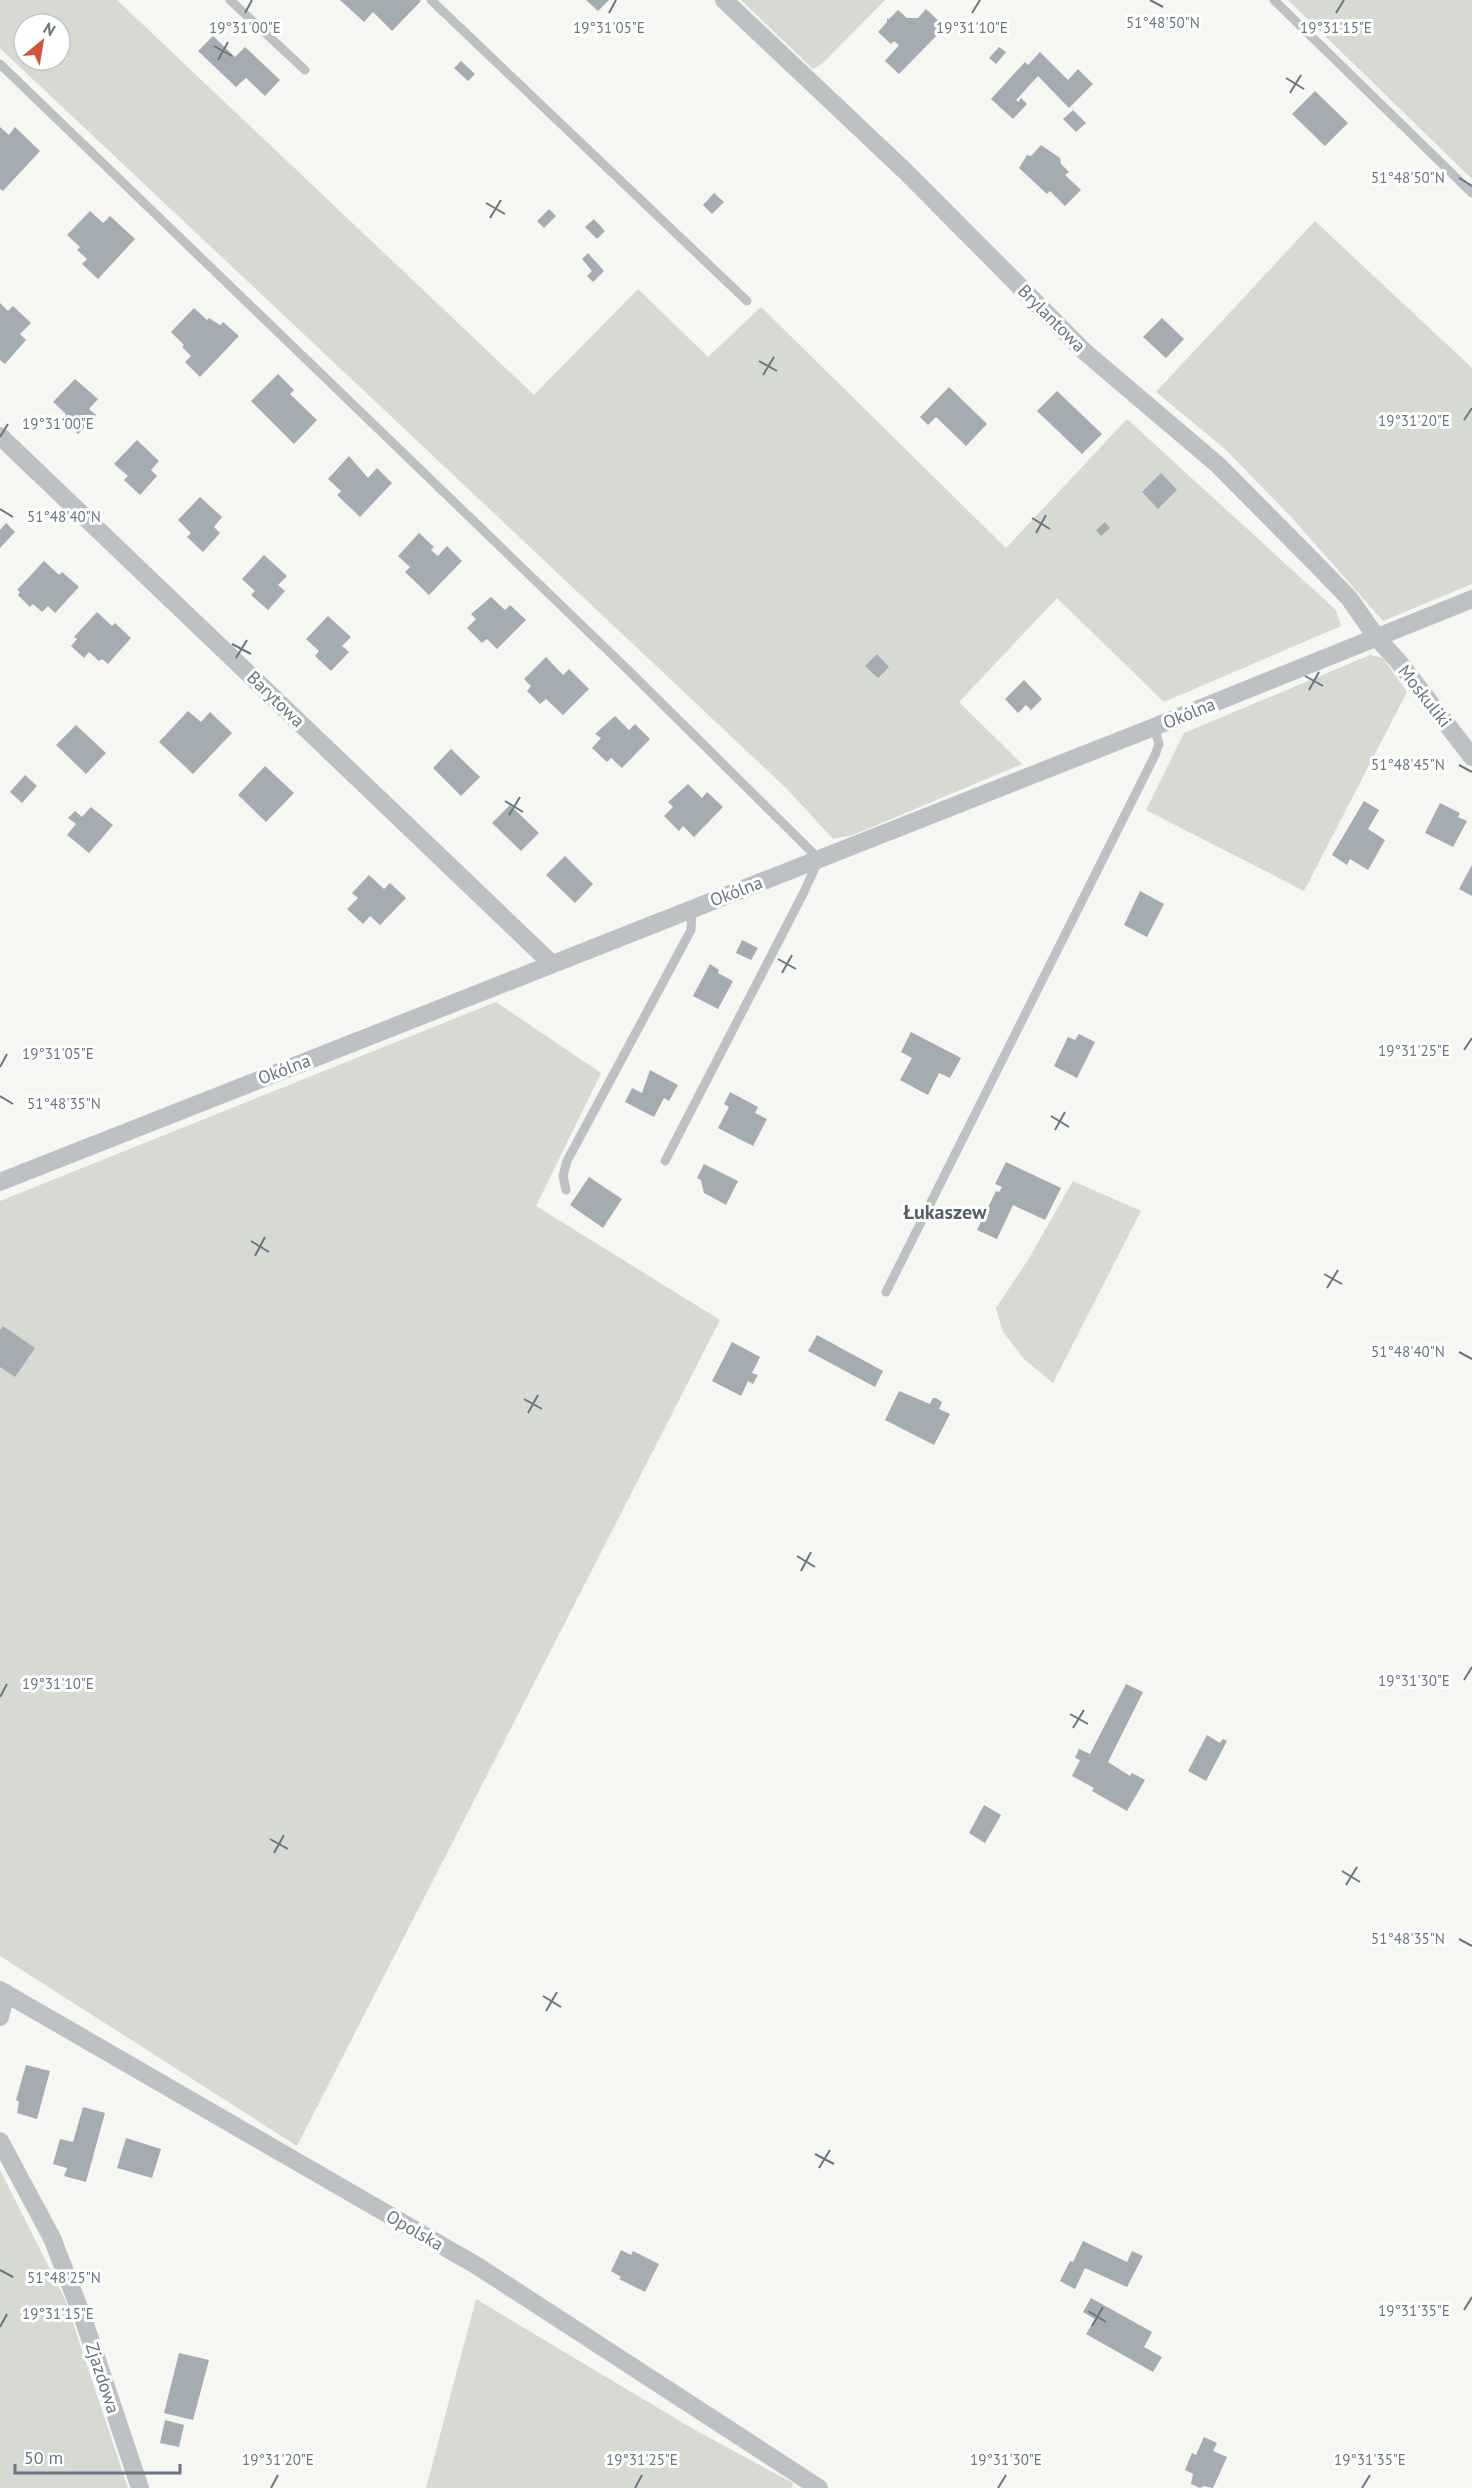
<svg xmlns="http://www.w3.org/2000/svg" width="1472" height="2488" font-family="'PT Sans',sans-serif">
<rect width="100%" height="100%" fill="#f6f6f3"/>
<path fill="#d6dad3" fill-rule="evenodd" d="M 0,0 L 117,0 L 534,395 L 638,289 L 708,357 L 761,307 L 1006,548 L 1127,419 L 1336,610 L 1341,626 L 1164,702 L 1057,598 L 959,702 L 1022,764 L 853,835 L 833,839 L 786,788 L 6,54 L 0,48 ZM 24,24 L 60,24 L 60,60 L 24,60 Z
M 741,0 L 885,0 L 823,63 L 813,69 Z
M 1288,0 L 1472,0 L 1472,179 Z
M 1315,221 L 1472,368 L 1472,584 L 1383,621 L 1292,518 L 1225,449 L 1156,392 Z
M 1370,655 L 1383,658 L 1407,692 L 1304,891 L 1146,810 L 1184,733 Z
M 496,1002 L 601,1073 L 536,1206 L 720,1320 L 297,2146 L 0,1956 L 0,1201 Z
M 1073,1181 L 1141,1211 L 1053,1383 L 1025,1360 L 1003,1332 L 996,1308 L 1028,1260 Z
M 0,2170 L 65,2299 L 128,2488 L 0,2488 Z
M 476,2299 L 695,2430 L 793,2483 L 792,2488 L 426,2488 Z"/>
<path fill="#a5acb1" d="M 340,0 L 419,0 L 421,1 L 392,31 L 373,12 L 364,22 Z
M 586,0 L 609,0 L 598,11 Z
M 926,9 L 945,27 L 899,74 L 885,61 L 899,45 L 894,41 L 891,44 L 878,32 L 887,22 L 887,18 L 889,19 L 898,10 L 907,18 L 918,18 Z
M 213,36 L 235,57 L 245,47 L 280,80 L 265,96 L 246,78 L 236,87 L 198,51 Z
M 999,47 L 1006,52 L 996,64 L 989,58 Z
M 1040,52 L 1068,80 L 1078,69 L 1093,84 L 1069,108 L 1038,76 L 1016,100 L 1018,102 L 1021,98 L 1027,104 L 1013,119 L 991,99 L 1025,62 L 1028,65 Z
M 461,61 L 475,74 L 468,81 L 454,68 Z
M 1315,91 L 1348,123 L 1325,146 L 1292,114 Z
M 1073,110 L 1086,123 L 1076,132 L 1063,119 Z
M 0,127 L 9,135 L 15,127 L 40,151 L 3,191 L 0,189 Z
M 1041,145 L 1060,158 L 1061,164 L 1069,172 L 1065,175 L 1081,190 L 1065,206 L 1050,191 L 1047,194 L 1019,168 L 1027,155 L 1031,156 Z
M 714,193 L 724,202 L 712,214 L 703,205 Z
M 549,209 L 556,216 L 544,228 L 537,221 Z
M 90,211 L 103,223 L 110,216 L 135,239 L 98,279 L 82,264 L 87,259 L 77,250 L 80,247 L 67,235 Z
M 594,219 L 605,231 L 597,239 L 585,227 Z
M 588,253 L 604,271 L 593,282 L 587,276 L 592,271 L 582,259 Z
M 0,303 L 8,311 L 13,306 L 31,323 L 20,334 L 26,340 L 5,364 L 0,360 Z
M 194,308 L 207,320 L 209,318 L 220,325 L 223,322 L 239,336 L 200,377 L 185,362 L 191,356 L 182,347 L 184,345 L 171,332 Z
M 1162,318 L 1184,339 L 1166,358 L 1143,337 Z
M 278,374 L 294,390 L 290,394 L 317,420 L 294,444 L 251,401 Z
M 75,379 L 98,399 L 89,409 L 96,415 L 78,434 L 62,419 L 66,414 L 53,402 Z
M 949,387 L 987,424 L 966,446 L 936,417 L 928,425 L 920,417 Z
M 1057,391 L 1102,434 L 1082,454 L 1037,411 Z
M 137,440 L 159,461 L 151,470 L 157,476 L 140,495 L 124,480 L 128,476 L 114,464 Z
M 349,456 L 368,478 L 377,468 L 392,483 L 360,517 L 337,495 L 341,491 L 328,479 Z
M 1161,473 L 1177,490 L 1158,509 L 1142,492 Z
M 200,497 L 222,517 L 214,527 L 220,533 L 203,552 L 187,537 L 191,533 L 178,520 Z
M 1105,522 L 1110,528 L 1101,536 L 1096,530 Z
M 6,523 L 15,532 L 0,548 L 0,530 Z
M 419,533 L 434,547 L 431,550 L 438,556 L 447,546 L 462,561 L 429,595 L 405,572 L 410,567 L 398,556 Z
M 264,555 L 287,576 L 278,585 L 285,591 L 268,610 L 251,595 L 255,591 L 242,579 Z
M 44,561 L 59,575 L 62,572 L 79,587 L 55,613 L 48,606 L 42,612 L 33,604 L 30,607 L 18,595 L 20,592 L 17,590 Z
M 491,597 L 505,610 L 510,605 L 526,620 L 497,649 L 487,639 L 482,643 L 467,628 L 476,619 L 471,614 Z
M 97,612 L 112,626 L 115,623 L 131,638 L 108,664 L 102,659 L 99,661 L 89,652 L 84,658 L 71,646 L 77,639 L 74,637 Z
M 328,616 L 351,637 L 342,646 L 349,652 L 331,671 L 315,656 L 319,651 L 306,639 Z
M 877,654 L 889,667 L 878,678 L 865,666 Z
M 546,657 L 563,675 L 569,669 L 589,689 L 563,715 L 546,699 L 540,704 L 527,691 L 531,686 L 524,679 Z
M 1024,680 L 1042,699 L 1031,710 L 1026,705 L 1018,713 L 1005,699 Z
M 188,711 L 201,722 L 210,712 L 232,733 L 193,774 L 159,742 Z
M 615,716 L 629,730 L 635,724 L 650,739 L 622,768 L 611,758 L 607,762 L 592,748 L 601,738 L 595,734 Z
M 76,725 L 106,753 L 86,774 L 56,745 Z
M 451,749 L 480,777 L 461,796 L 433,768 Z
M 265,766 L 294,793 L 266,822 L 238,795 Z
M 25,775 L 37,786 L 22,803 L 10,792 Z
M 688,784 L 702,798 L 707,792 L 723,807 L 694,837 L 683,826 L 679,831 L 664,816 L 673,807 L 668,802 Z
M 1364,801 L 1379,810 L 1368,829 L 1385,840 L 1368,870 L 1350,859 L 1347,865 L 1332,855 Z
M 1440,803 L 1460,813 L 1458,817 L 1467,821 L 1453,847 L 1425,833 Z
M 510,805 L 539,833 L 521,851 L 492,823 Z
M 91,807 L 113,825 L 89,853 L 67,835 L 76,824 L 68,818 L 75,811 L 82,817 Z
M 565,856 L 593,884 L 575,903 L 546,875 Z
M 1472,865 L 1472,896 L 1459,889 Z
M 369,875 L 384,889 L 390,883 L 406,898 L 380,925 L 370,916 L 363,924 L 347,909 L 358,898 L 352,893 Z
M 1140,891 L 1164,904 L 1147,937 L 1124,925 Z
M 742,940 L 758,948 L 751,960 L 736,953 Z
M 710,964 L 719,970 L 718,973 L 733,981 L 718,1009 L 693,996 Z
M 911,1032 L 961,1058 L 950,1078 L 939,1073 L 928,1095 L 900,1080 L 912,1058 L 901,1052 Z
M 1079,1034 L 1095,1042 L 1077,1078 L 1054,1066 L 1068,1037 L 1075,1040 Z
M 650,1070 L 678,1085 L 669,1101 L 664,1098 L 654,1117 L 625,1102 L 632,1088 L 642,1093 Z
M 730,1092 L 758,1107 L 755,1113 L 767,1119 L 753,1146 L 718,1128 L 729,1107 L 724,1104 Z
M 1006,1162 L 1061,1188 L 1045,1220 L 1013,1205 L 997,1239 L 977,1230 L 996,1191 L 999,1192 L 1002,1187 L 995,1184 Z
M 704,1164 L 738,1181 L 726,1205 L 704,1193 L 701,1180 L 697,1178 Z
M 589,1177 L 622,1199 L 603,1228 L 570,1205 Z
M 3,1326 L 35,1348 L 15,1377 L 0,1367 L 0,1330 Z
M 817,1335 L 883,1371 L 875,1387 L 808,1351 Z
M 732,1342 L 760,1357 L 752,1373 L 758,1375 L 753,1384 L 748,1381 L 741,1396 L 712,1381 Z
M 899,1391 L 930,1404 L 933,1398 L 936,1398 L 942,1402 L 939,1409 L 950,1414 L 934,1445 L 885,1420 Z
M 1126,1684 L 1143,1692 L 1108,1762 L 1130,1776 L 1132,1773 L 1145,1780 L 1127,1811 L 1092,1791 L 1094,1788 L 1072,1776 L 1080,1760 L 1075,1758 L 1079,1749 L 1090,1754 Z
M 1207,1735 L 1220,1743 L 1223,1739 L 1227,1741 L 1206,1781 L 1188,1771 Z
M 984,1805 L 1001,1815 L 985,1843 L 969,1833 Z
M 26,2065 L 50,2071 L 37,2119 L 17,2113 L 19,2102 L 16,2100 Z
M 83,2107 L 105,2113 L 86,2182 L 64,2176 L 67,2168 L 53,2164 L 60,2139 L 73,2142 Z
M 126,2138 L 161,2149 L 152,2178 L 117,2168 Z
M 1083,2241 L 1127,2262 L 1132,2251 L 1143,2256 L 1127,2287 L 1085,2268 L 1075,2289 L 1060,2281 L 1070,2261 L 1073,2262 Z
M 621,2250 L 631,2255 L 633,2251 L 659,2264 L 645,2292 L 619,2279 L 621,2277 L 611,2271 Z
M 1091,2298 L 1152,2332 L 1144,2347 L 1162,2357 L 1153,2372 L 1086,2334 L 1095,2319 L 1083,2312 Z
M 179,2353 L 209,2360 L 193,2420 L 164,2413 Z
M 165,2420 L 184,2425 L 179,2447 L 160,2443 Z
M 1204,2437 L 1217,2443 L 1213,2451 L 1227,2457 L 1213,2488 L 1204,2486 L 1200,2488 L 1191,2484 L 1193,2474 L 1185,2470 L 1192,2453 L 1196,2455 Z"/>
<g fill="none" stroke-linecap="round" stroke-linejoin="round">
<path stroke="#bdc1c4" stroke-width="9" d="M 230,0 L 305,70
M 431,0 L 747,301
M 1274,0 L 1472,193
M 0,64 L 626,668 L 819,859 L 803,894 L 665,1161
M 566,1190 L 563,1176 L 567,1161 L 691,930 L 692,909
M 886,1292 L 1155,755 L 1159,744 L 1154,727"/>
<path stroke="#bdc1c4" stroke-width="18" d="M 724,0 L 906,172 L 1085,352 L 1218,465 L 1319,567 L 1349,598 L 1377,638 L 1398,661 L 1472,757
M 0,436 L 552,964
M 0,1182 L 1154,727 L 1472,599
M 0,1990 L 479,2267 L 819,2488
M 0,2017 L 6,1993
M 0,2141 L 52,2238 L 82,2315 L 140,2488"/>
</g>
<path fill="none" stroke="#687780" stroke-width="2" d="M 1150,0 L 1163,7M 245,13 L 252,0M 609,13 L 616,0M 972,13 L 980,0M 1336,13 L 1344,0M 214,46 L 232,56M 218,60 L 228,42M 1286,78 L 1304,89M 1290,93 L 1301,75M 1459,178 L 1472,186M 486,203 L 505,214M 490,218 L 501,200M 759,361 L 777,371M 763,375 L 774,357M 1464,420 L 1472,408M 0,437 L 8,424M 0,509 L 13,517M 1032,518 L 1050,529M 1036,533 L 1046,515M 232,644 L 251,654M 236,658 L 247,640M 1305,676 L 1323,686M 1309,690 L 1319,672M 1459,765 L 1472,772M 505,801 L 523,812M 509,815 L 520,797M 778,959 L 796,969M 782,973 L 792,955M 1464,1050 L 1472,1038M 0,1067 L 7,1054M 0,1096 L 13,1104M 1051,1116 L 1069,1127M 1055,1130 L 1065,1112M 251,1241 L 269,1252M 255,1256 L 265,1237M 1324,1274 L 1342,1284M 1327,1288 L 1338,1270M 1459,1352 L 1472,1359M 524,1399 L 542,1409M 528,1413 L 538,1395M 797,1556 L 815,1567M 801,1571 L 811,1552M 1464,1680 L 1472,1667M 0,1697 L 7,1684M 1070,1714 L 1088,1724M 1073,1728 L 1084,1710M 270,1839 L 288,1849M 274,1853 L 284,1835M 1342,1871 L 1360,1882M 1346,1885 L 1357,1867M 1459,1939 L 1472,1946M 543,1996 L 561,2007M 546,2011 L 557,1992M 815,2154 L 834,2164M 819,2168 L 830,2150M 0,2270 L 13,2277M 1464,2310 L 1472,2297M 1088,2311 L 1106,2322M 1092,2326 L 1103,2307M 0,2327 L 7,2314M 271,2488 L 278,2475M 635,2488 L 642,2475M 998,2488 L 1006,2475M 1362,2488 L 1370,2475"/>
<g text-anchor="middle" dominant-baseline="central" stroke-width="6" stroke-linejoin="round" paint-order="stroke">
<g font-size="18" fill="#687780" stroke="#fff">
<text transform="translate(1052 318) rotate(45)">Brylantowa</text>
<text transform="translate(1425 696) rotate(52)">Moskuliki</text>
<text transform="translate(276 699) rotate(44)">Barytowa</text>
<text transform="translate(1189 713) rotate(-22)">Okólna</text>
<text transform="translate(736 891) rotate(-21)">Okólna</text>
<text transform="translate(284 1069) rotate(-21)">Okólna</text>
<text transform="translate(415 2230) rotate(30)">Opolska</text>
<text transform="translate(103 2378) rotate(72)">Zjazdowa</text>
</g>
<g font-size="20" font-weight="bold" fill="#556067" stroke="#fff">
<text x="945" y="1212">Łukaszew</text>
</g>
</g>
<g font-size="15" text-anchor="middle" fill="#687780" stroke="#fff" stroke-width="6" stroke-linejoin="round" paint-order="stroke">
<text x="1163" y="28">51°48'50"N</text>
<text x="245" y="33">19°31'00"E</text>
<text x="609" y="33">19°31'05"E</text>
<text x="972" y="33">19°31'10"E</text>
<text x="1336" y="33">19°31'15"E</text>
<text x="1408" y="183">51°48'50"N</text>
<text x="1414" y="426">19°31'20"E</text>
<text x="58" y="429">19°31'00"E</text>
<text x="64" y="522">51°48'40"N</text>
<text x="1408" y="770">51°48'45"N</text>
<text x="1414" y="1056">19°31'25"E</text>
<text x="58" y="1059">19°31'05"E</text>
<text x="64" y="1109">51°48'35"N</text>
<text x="1408" y="1357">51°48'40"N</text>
<text x="1414" y="1686">19°31'30"E</text>
<text x="58" y="1689">19°31'10"E</text>
<text x="1408" y="1944">51°48'35"N</text>
<text x="64" y="2283">51°48'25"N</text>
<text x="1414" y="2316">19°31'35"E</text>
<text x="58" y="2319">19°31'15"E</text>
<text x="278" y="2465">19°31'20"E</text>
<text x="642" y="2465">19°31'25"E</text>
<text x="1006" y="2465">19°31'30"E</text>
<text x="1370" y="2465">19°31'35"E</text>
</g>
<g transform="translate(42 42) rotate(30)"><circle r="28" fill="#ffffff" stroke="#c3c9cc" stroke-width="1.5"/>
<path d="M0-4.5L10 22L0 15L-10 22Z" fill="#ce553b"/>
<text y="-9" font-size="16" font-weight="bold" text-anchor="middle" fill="#687780">N</text>
</g>
<path d="M15 2464v9h165v-9" fill="none" stroke="#687780" stroke-width="3"/>
<text x="24" y="2464" font-size="18" fill="#687780" stroke="#ffffff" stroke-width="4.5" paint-order="stroke">50 m</text>
</svg>
